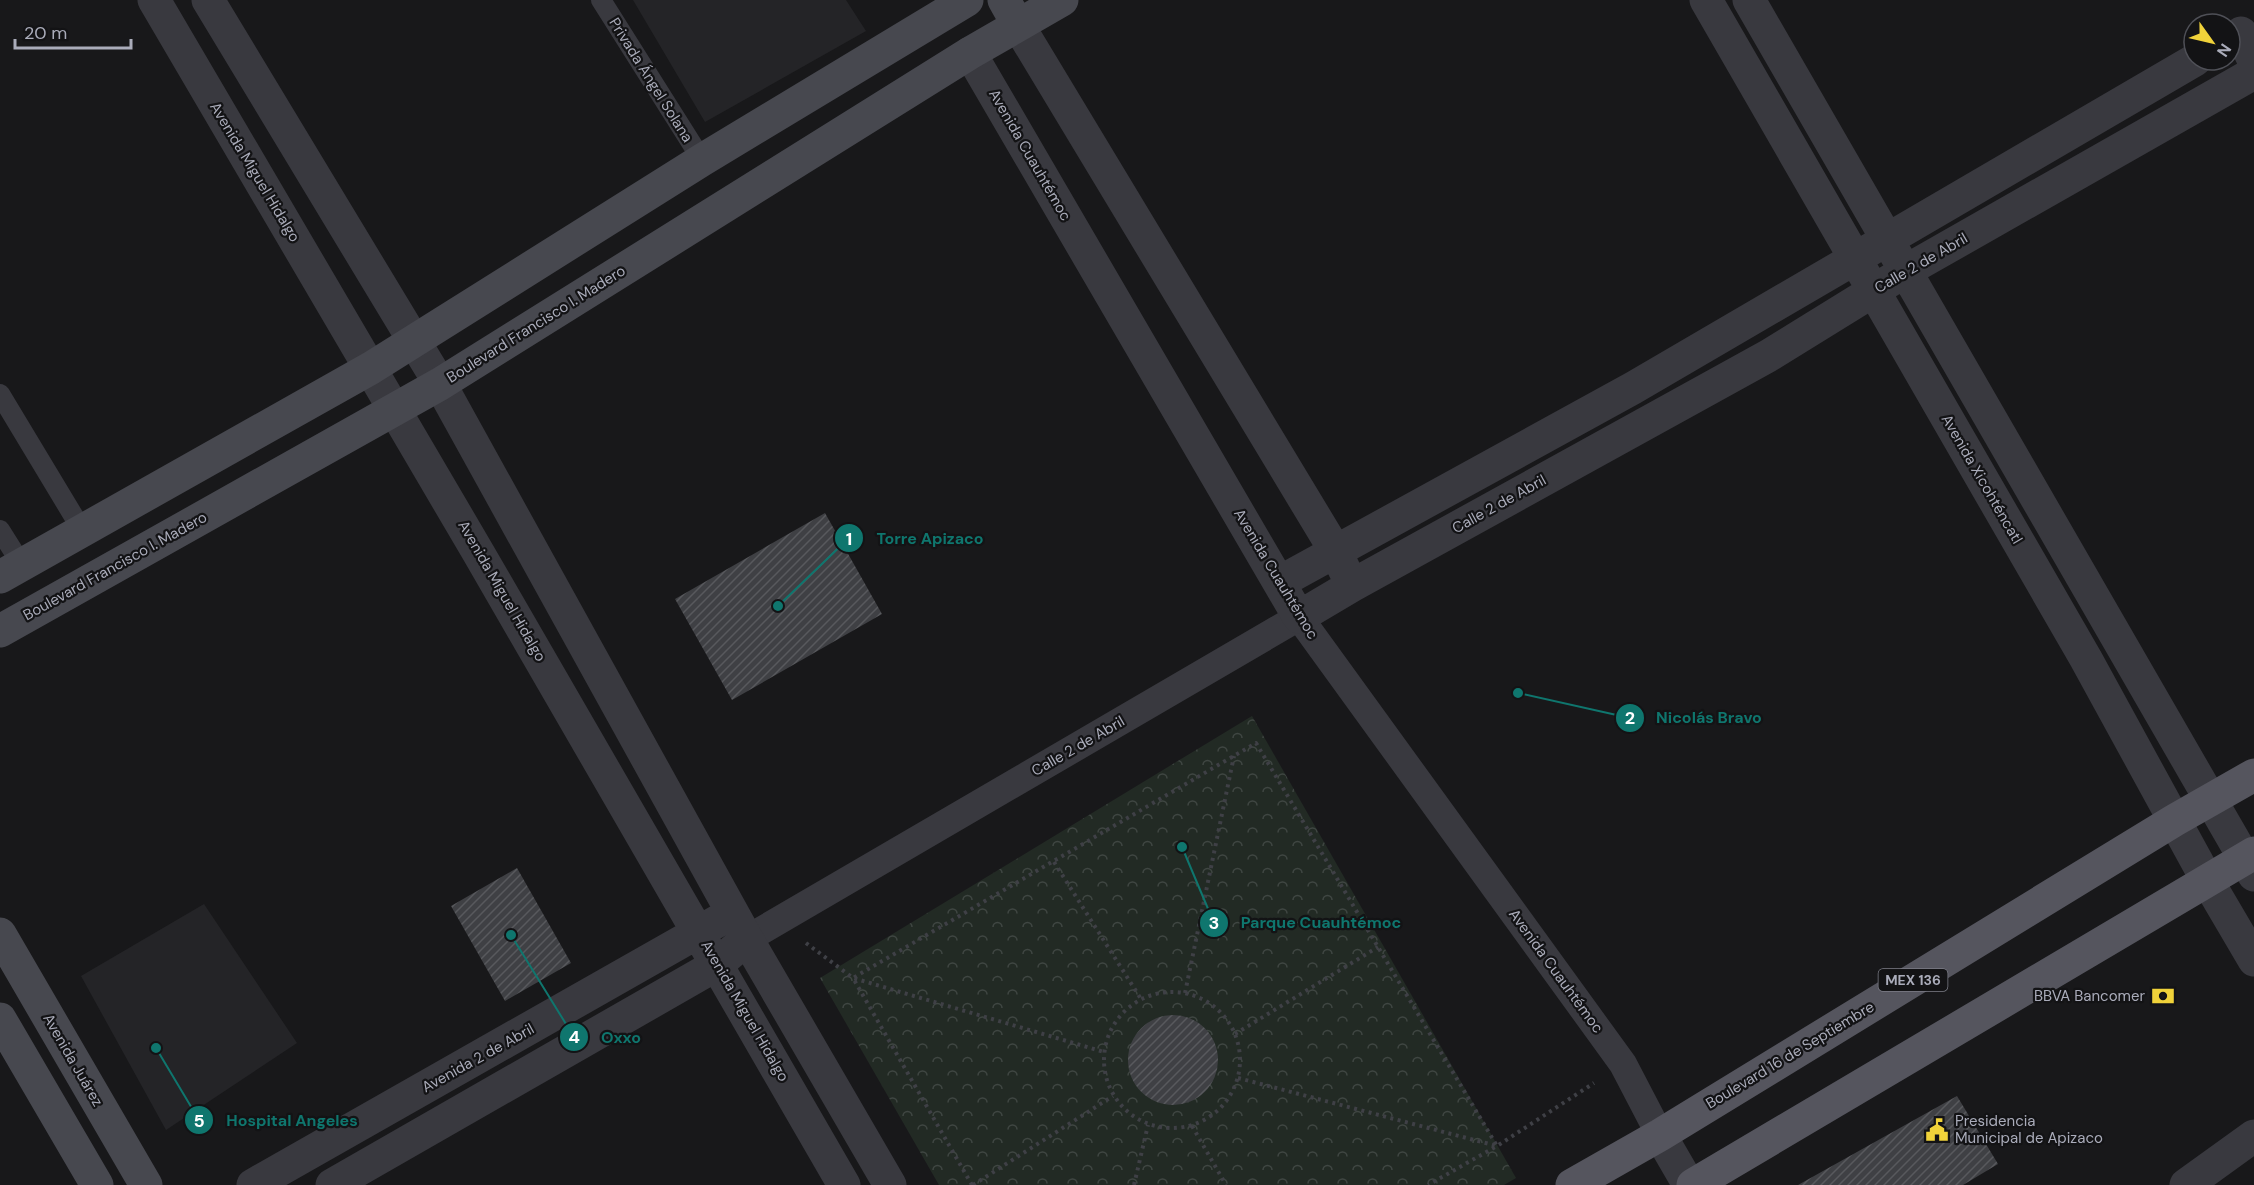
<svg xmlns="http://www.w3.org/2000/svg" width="2254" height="1185" font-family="'DM Sans',sans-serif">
<defs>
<pattern id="forest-crowns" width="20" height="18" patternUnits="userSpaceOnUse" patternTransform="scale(1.5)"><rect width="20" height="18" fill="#222a24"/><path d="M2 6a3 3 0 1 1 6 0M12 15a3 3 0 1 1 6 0" fill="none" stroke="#3f4642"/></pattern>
<pattern id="building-hatch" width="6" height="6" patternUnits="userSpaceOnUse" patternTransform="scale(1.5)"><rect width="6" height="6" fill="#3f4044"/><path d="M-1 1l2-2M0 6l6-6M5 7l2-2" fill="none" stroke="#58595d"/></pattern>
</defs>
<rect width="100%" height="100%" fill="#18181a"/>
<path fill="#242427" d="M 633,0 L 846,0 L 866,31 L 705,122 Z
M 204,904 L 297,1043 L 166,1130 L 81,976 Z"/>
<path fill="url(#forest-crowns)" d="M 1252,716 L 1516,1178 L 1504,1185 L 939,1185 L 820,978 Z"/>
<path fill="url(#building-hatch)" d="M 825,513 L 882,614 L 732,700 L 675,599 Z
M 517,868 L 571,963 L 505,1001 L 451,906 Z
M1128 1060a45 45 0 1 1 90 0a45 45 0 1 1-90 0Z
M 1957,1096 L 1998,1164 L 1963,1185 L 1798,1185 Z"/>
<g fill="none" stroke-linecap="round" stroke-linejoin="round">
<path stroke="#3f4046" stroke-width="4" stroke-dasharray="3 4.5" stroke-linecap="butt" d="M 1054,862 L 1141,999
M 806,943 L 853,978 L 1104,1052
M1104 1060a68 68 0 1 1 136 0a68 68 0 1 1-136 0Z
M 1185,993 L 1234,756
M 1235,1034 L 1378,947
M 1238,1078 L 1497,1146 L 1594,1083
M 1192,1126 L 1226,1185
M 972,1185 L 853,978 L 1256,743 L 1497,1146 L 1428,1185
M 973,1185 L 1113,1096
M 1134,1185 L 1148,1125"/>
<path stroke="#39393f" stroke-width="20" d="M 601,0 L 702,160
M 0,394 L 82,530
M 0,530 L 22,565"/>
<path stroke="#39393f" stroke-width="28" d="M 747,939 L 1299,617 L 1623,1064 L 1660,1135"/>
<path stroke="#39393f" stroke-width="33" d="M 154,0 C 386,394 617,788 844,1185
M 208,0 L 440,384 L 747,939 L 890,1185
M 1706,0 L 2086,659 L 2207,880 L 2254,960
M 1749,0 L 2254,875
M 1018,25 L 1336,552 L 1346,573
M 2241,33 L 2254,61
M 970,53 L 1299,617 L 1353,585 L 1768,356 L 1904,272 L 2254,73
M 1280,582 L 1633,388 L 2195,60
M 1660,1135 L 1689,1185
M 253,1185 L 718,921
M 332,1185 L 718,964 L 734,950
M 2186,1185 L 2254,1136"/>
<path stroke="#47484f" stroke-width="33" d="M 1004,0 L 1018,25
M 0,577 L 371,368 L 702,160 L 967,0
M 0,631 L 440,384 L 970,53 L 1062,0
M 0,934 L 146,1185
M 0,1019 L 97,1185"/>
<path stroke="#55555e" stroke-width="33" d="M 1572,1185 L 1660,1135 L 2175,820 L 2254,775
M 1693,1185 L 2254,853"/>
</g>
<defs>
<g id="bank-bare" transform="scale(1.8)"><path d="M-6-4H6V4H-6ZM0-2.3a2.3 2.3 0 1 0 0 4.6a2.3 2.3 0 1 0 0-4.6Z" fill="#f0d23a" stroke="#131315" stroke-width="2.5" paint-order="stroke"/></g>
<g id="civic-bare" transform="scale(1.8)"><path d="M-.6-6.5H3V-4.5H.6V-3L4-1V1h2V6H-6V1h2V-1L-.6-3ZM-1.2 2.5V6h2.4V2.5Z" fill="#f0d23a" stroke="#131315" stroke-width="2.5" paint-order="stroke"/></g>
</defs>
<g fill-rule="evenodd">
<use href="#bank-bare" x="2163" y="996"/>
<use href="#civic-bare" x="1937" y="1130"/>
</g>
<g text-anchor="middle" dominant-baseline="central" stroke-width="4.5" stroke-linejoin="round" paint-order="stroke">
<rect fill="#131315" stroke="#7d7e88" stroke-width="1.5" x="1878.5" y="969" width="69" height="22" rx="4.5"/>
<g font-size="14" font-weight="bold" fill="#aaacba">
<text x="1913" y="980">MEX 136</text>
</g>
<g font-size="15" fill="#aaacba" stroke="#131315">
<text transform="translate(651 80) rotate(58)">Privada Ángel Solana</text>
<text transform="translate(1030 155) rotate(60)">Avenida Cuauhtémoc</text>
<text transform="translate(255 172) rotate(59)">Avenida Miguel Hidalgo</text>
<text transform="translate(1921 263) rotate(-30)">Calle 2 de Abril</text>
<text transform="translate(536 324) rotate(-32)">Boulevard Francisco I. Madero</text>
<text transform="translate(1982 479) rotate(60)">Avenida Xicohténcatl</text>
<text transform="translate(1499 504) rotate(-29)">Calle 2 de Abril</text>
<text transform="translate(115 566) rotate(-29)">Boulevard Francisco I. Madero</text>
<text transform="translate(1276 574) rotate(59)">Avenida Cuauhtémoc</text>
<text transform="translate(502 591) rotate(60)">Avenida Miguel Hidalgo</text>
<text transform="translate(1078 746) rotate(-30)">Calle 2 de Abril</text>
<text transform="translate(1556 971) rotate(54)">Avenida Cuauhtémoc</text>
<text transform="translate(745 1011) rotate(60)">Avenida Miguel Hidalgo</text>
<text transform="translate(1790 1055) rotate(-31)">Boulevard 16 de Septiembre</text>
<text transform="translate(478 1058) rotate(-29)">Avenida 2 de Abril</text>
<text transform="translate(73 1060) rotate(60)">Avenida Juárez</text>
</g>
<g font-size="15" fill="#aaacba" stroke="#131315" text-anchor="end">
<text x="2145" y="996">BBVA Bancomer</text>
<text x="1955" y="1121" text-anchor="start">Presidencia<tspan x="1955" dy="17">Municipal de Apizaco</tspan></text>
</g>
</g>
<path fill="none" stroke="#0f766e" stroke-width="2" d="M778 606L849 538M1518 693L1630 718M1182 847L1214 923M511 935L574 1037M156 1048L199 1120"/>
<g fill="#0f766e" stroke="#131315" stroke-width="2">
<circle cx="778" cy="606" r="6"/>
<circle cx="1518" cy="693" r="6"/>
<circle cx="1182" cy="847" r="6"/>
<circle cx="511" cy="935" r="6"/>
<circle cx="156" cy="1048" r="6"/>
<circle cx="849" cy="538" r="15"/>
<circle cx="1630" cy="718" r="15"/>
<circle cx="1214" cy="923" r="15"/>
<circle cx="574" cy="1037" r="15"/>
<circle cx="199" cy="1120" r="15"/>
</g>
<g font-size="18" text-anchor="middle" font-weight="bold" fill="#fff">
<text x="849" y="545">1</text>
<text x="1630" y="724">2</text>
<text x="1214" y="929">3</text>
<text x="574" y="1043">4</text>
<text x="199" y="1127">5</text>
</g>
<g font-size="16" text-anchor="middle" font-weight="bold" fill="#0f766e" stroke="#131315" stroke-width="4.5" stroke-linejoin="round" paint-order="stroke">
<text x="930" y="544">Torre Apizaco</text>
<text x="1709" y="723">Nicolás Bravo</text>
<text x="1321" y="928">Parque Cuauhtémoc</text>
<text x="621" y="1043">Oxxo</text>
<text x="292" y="1126">Hospital Angeles</text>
</g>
<g transform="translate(2212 42) rotate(124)"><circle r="28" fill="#131315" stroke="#4f5057" stroke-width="1.5"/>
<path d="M0-4.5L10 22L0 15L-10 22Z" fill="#f0d23a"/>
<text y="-9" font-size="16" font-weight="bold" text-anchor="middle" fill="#aaacba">N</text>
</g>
<path d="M15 39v9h116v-9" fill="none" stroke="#aaacba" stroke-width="3"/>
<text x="24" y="39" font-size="18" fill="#aaacba" stroke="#131315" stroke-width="4.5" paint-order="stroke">20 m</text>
</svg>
